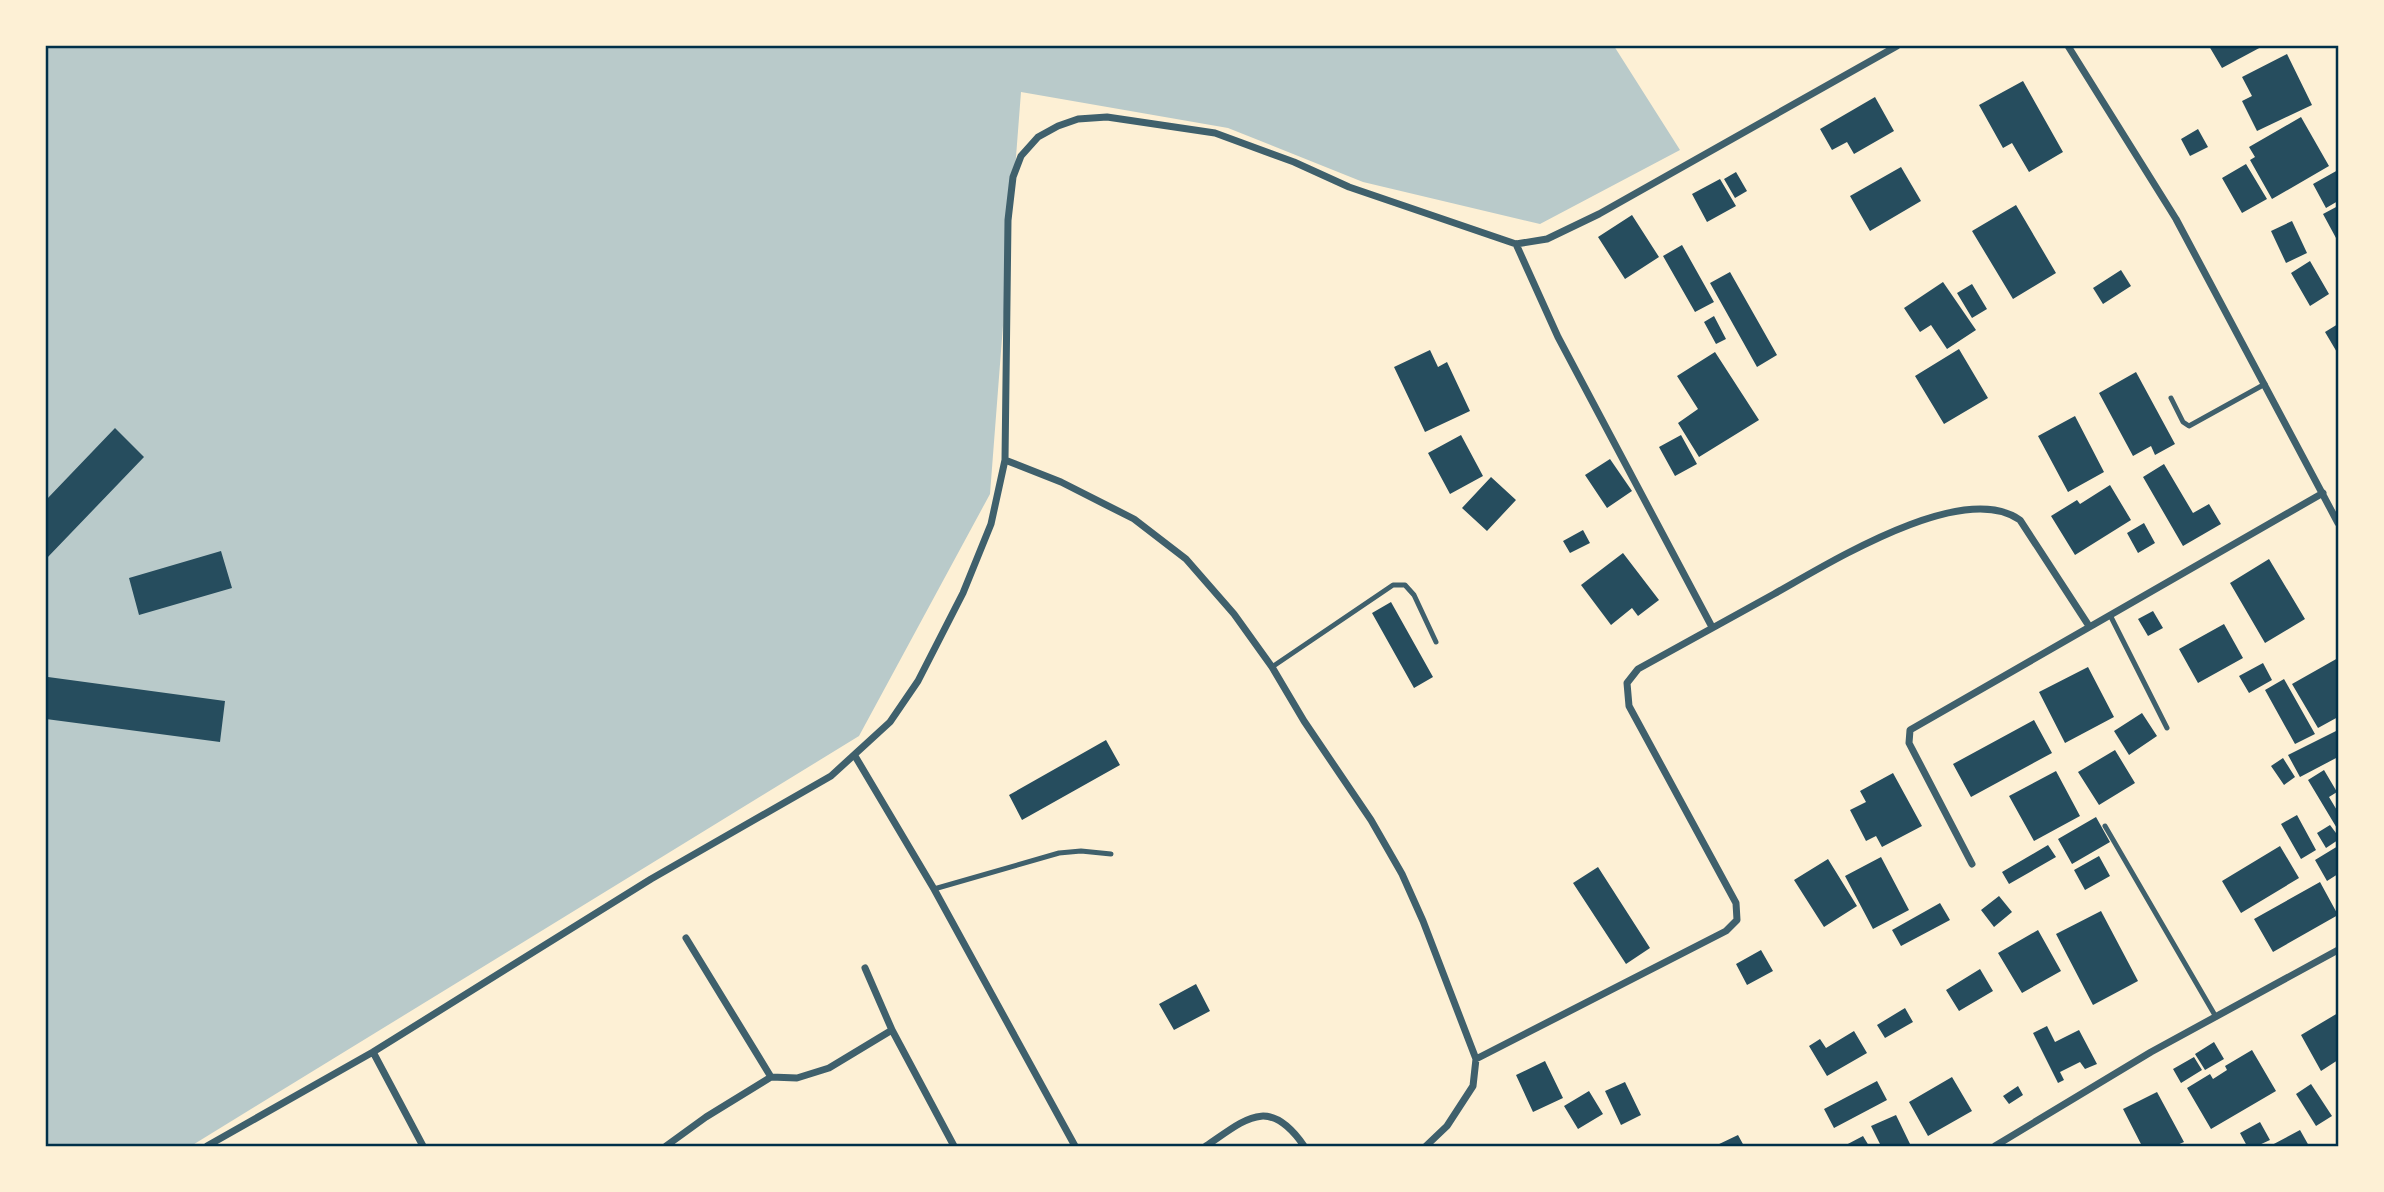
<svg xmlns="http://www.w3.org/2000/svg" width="2384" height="1192" font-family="'Archivo Narrow',sans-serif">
<rect width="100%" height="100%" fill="#fdf0d5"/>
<path fill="#b9caca" d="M 46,46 L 1614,46 L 1680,150 L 1540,224 L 1363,182 L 1228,128 L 1021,92 L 990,494 L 859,736 L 191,1146 L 46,1146 Z"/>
<path fill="#264d5e" d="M 2209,46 L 2263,46 L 2222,68 Z
M 2287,54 L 2312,105 L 2257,131 L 2242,101 L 2252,96 L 2242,77 Z
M 2023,81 L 2063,152 L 2029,172 L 2012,143 L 2003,148 L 1979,105 Z
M 1875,97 L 1894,131 L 1854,154 L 1847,142 L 1832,150 L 1820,129 Z
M 2301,117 L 2329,166 L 2272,199 L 2250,160 L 2255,157 L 2249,147 Z
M 2198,129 L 2208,147 L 2190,156 L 2181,139 Z
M 2246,164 L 2267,199 L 2242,213 L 2222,178 Z
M 1901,167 L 1921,201 L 1870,231 L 1850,196 Z
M 2338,170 L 2338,201 L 2326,208 L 2313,184 Z
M 1736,172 L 1747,191 L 1735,198 L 1724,179 Z
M 1720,179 L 1736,206 L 1707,222 L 1692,194 Z
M 2016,205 L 2056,273 L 2013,299 L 1972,231 Z
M 2338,206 L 2338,236 L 2336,238 L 2323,214 Z
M 1632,215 L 1659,257 L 1625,279 L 1598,237 Z
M 2292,221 L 2307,253 L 2286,263 L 2271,231 Z
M 1682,245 L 1714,302 L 1695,312 L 1663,256 Z
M 2310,261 L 2329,294 L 2310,306 L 2291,273 Z
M 2121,270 L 2131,286 L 2103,304 L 2093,288 Z
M 1730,272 L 1777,355 L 1757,367 L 1710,283 Z
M 1943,282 L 1976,330 L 1947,349 L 1931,325 L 1920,332 L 1904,308 Z
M 1972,284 L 1987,309 L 1972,318 L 1957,293 Z
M 1714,316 L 1726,339 L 1716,344 L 1704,322 Z
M 2338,324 L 2338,354 L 2325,332 Z
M 1959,349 L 1988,398 L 1944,424 L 1915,376 Z
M 1430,350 L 1438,367 L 1447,362 L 1470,411 L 1425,432 L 1394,367 Z
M 1715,352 L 1759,420 L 1699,457 L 1678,423 L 1698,409 L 1677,376 Z
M 2136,372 L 2175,444 L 2155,455 L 2151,446 L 2133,456 L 2099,393 Z
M 2075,416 L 2104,472 L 2068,492 L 2038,436 Z
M 115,428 L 144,457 L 46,559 L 46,500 Z
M 1461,435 L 1483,476 L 1450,494 L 1428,453 Z
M 1681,435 L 1697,464 L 1675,476 L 1659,447 Z
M 1610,459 L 1632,491 L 1607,508 L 1585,475 Z
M 2164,464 L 2193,513 L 2209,504 L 2221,524 L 2183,546 L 2143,477 Z
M 1491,477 L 1516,500 L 1487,531 L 1462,508 Z
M 2110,485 L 2131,520 L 2075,555 L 2051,516 L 2077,500 L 2080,504 Z
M 2144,523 L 2155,543 L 2138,553 L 2127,533 Z
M 1583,530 L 1590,543 L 1570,553 L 1563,541 Z
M 221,551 L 232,588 L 139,615 L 129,578 Z
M 1623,553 L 1659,600 L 1638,616 L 1632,608 L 1611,625 L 1581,585 Z
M 2269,559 L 2305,619 L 2265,643 L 2230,583 Z
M 1391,602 L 1433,677 L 1414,688 L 1372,613 Z
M 2153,611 L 2163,628 L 2148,636 L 2138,619 Z
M 2224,624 L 2243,658 L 2198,683 L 2179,649 Z
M 2338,658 L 2338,717 L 2318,728 L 2292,684 Z
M 2263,663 L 2272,680 L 2249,693 L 2239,676 Z
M 2088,667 L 2114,717 L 2065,743 L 2039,692 Z
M 48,677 L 225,701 L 220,742 L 46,719 Z
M 2284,679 L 2315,734 L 2295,744 L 2265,690 Z
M 2142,713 L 2157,736 L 2129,755 L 2114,731 Z
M 2034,720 L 2052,753 L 1971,797 L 1953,764 Z
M 2338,730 L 2338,757 L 2300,777 L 2288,755 Z
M 1106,740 L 1120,765 L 1022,820 L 1009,795 Z
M 2115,750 L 2135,783 L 2099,805 L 2078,772 Z
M 2283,758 L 2295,777 L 2284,785 L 2271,766 Z
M 2324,770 L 2337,792 L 2329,797 L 2338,812 L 2338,830 L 2308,780 Z
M 2056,771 L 2080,816 L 2034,841 L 2009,796 Z
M 1893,773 L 1922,826 L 1882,847 L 1876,836 L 1866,841 L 1850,810 L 1866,802 L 1860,791 Z
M 2297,815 L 2316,850 L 2301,859 L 2281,824 Z
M 2096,817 L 2110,842 L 2072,864 L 2058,839 Z
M 2330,825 L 2336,833 L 2338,831 L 2338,840 L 2326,848 L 2317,833 Z
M 2048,845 L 2056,857 L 2009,884 L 2002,872 Z
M 2280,846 L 2299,878 L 2241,913 L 2222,881 Z
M 2338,846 L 2338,874 L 2327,881 L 2315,860 Z
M 2099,856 L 2110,876 L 2085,890 L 2074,870 Z
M 1881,857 L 1909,910 L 1873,929 L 1845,876 Z
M 1828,859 L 1857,906 L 1824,927 L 1794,880 Z
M 1598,867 L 1650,948 L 1626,964 L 1573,883 Z
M 2320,882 L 2338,915 L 2273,952 L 2254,919 Z
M 1999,896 L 2012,912 L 1994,927 L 1981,910 Z
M 1940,903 L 1950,920 L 1901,946 L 1892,930 Z
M 2101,911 L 2138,981 L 2093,1005 L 2056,934 Z
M 2038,930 L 2061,971 L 2022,993 L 1998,953 Z
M 1761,950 L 1773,971 L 1747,985 L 1736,964 Z
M 1980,969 L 1993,991 L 1959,1011 L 1946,990 Z
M 1196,984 L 1210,1011 L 1174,1030 L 1159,1004 Z
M 1905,1008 L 1913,1022 L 1885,1038 L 1877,1025 Z
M 2338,1013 L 2338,1060 L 2321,1071 L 2301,1035 Z
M 2047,1026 L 2055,1042 L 2079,1030 L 2097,1064 L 2085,1069 L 2080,1062 L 2060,1072 L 2064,1080 L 2058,1083 L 2033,1033 Z
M 1854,1031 L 1867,1053 L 1827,1076 L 1809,1046 L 1820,1039 L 1826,1048 Z
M 2214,1042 L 2224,1059 L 2205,1070 L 2195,1054 Z
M 2252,1050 L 2276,1091 L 2211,1129 L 2187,1088 L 2210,1074 L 2213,1079 L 2227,1070 L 2225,1066 Z
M 2194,1057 L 2202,1070 L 2181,1083 L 2173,1069 Z
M 1545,1061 L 1563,1098 L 1533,1112 L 1516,1075 Z
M 1952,1077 L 1972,1111 L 1928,1136 L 1909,1102 Z
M 1877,1081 L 1887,1100 L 1834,1128 L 1824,1109 Z
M 1625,1082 L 1641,1115 L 1621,1125 L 1605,1091 Z
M 2311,1084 L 2332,1116 L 2316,1126 L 2296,1094 Z
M 2018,1086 L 2023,1095 L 2009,1104 L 2003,1096 Z
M 1589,1091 L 1603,1114 L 1578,1129 L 1564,1106 Z
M 2157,1092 L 2184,1142 L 2175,1146 L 2142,1146 L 2123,1109 Z
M 1896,1115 L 1911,1146 L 1881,1146 L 1871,1126 Z
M 2260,1122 L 2270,1140 L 2257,1146 L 2247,1146 L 2240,1133 Z
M 2300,1130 L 2309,1146 L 2270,1146 Z
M 1738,1135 L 1744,1146 L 1715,1146 Z
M 1863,1136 L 1869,1146 L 1844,1146 Z"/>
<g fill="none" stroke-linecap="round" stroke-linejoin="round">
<path stroke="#3f606c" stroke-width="5" d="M 2171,398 L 2183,422 L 2189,426 L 2265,384
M 2110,615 L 2167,728
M 1272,667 L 1393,585 L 1405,585 L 1414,595 L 1436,642
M 2105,826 L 2216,1017
M 934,889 L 1059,853 L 1081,851 L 1111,854"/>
<path stroke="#3f606c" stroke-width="7" d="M 2068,46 L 2176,219 L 2338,523
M 1516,244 L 1558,337 L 1712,627
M 1005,460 L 1061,482 L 1134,519 L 1186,559 L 1234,614 L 1272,667 L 1304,721 L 1371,820 L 1402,874 L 1423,921 L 1476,1059 L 1473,1086 L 1447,1126 L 1426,1146
M 855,756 L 934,889 L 1075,1146
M 1972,864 L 1909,743 L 1910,730 L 2323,493
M 686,938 L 771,1077
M 865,968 L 892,1030 L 954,1146
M 373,1052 L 423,1146
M 1476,1059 L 1726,931 L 1737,920 L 1736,903 L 1629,706 L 1627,683 L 1638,669 C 1683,644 1729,619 1774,594 C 1828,564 1962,479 2020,520 L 2089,626
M 207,1146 L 373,1052 L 651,879 L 831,776 L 890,722 L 918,681 L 963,593 L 991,524 L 1005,460 L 1008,220 L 1013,177 L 1021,156 L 1038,137 L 1058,126 L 1078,119 L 1107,117 L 1215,133 L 1294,162 L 1349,187 L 1516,244 L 1547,239 L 1599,214 L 1897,46
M 666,1146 L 706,1117 L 771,1077 L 797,1078 L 829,1068 L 892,1030
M 1206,1146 C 1246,1119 1269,1095 1304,1146
M 1995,1146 L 2151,1052 L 2338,950"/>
</g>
<rect width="2384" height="1192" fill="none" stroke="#fdf0d5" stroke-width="94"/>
<rect x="47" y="47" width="2290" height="1098" fill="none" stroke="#003049" stroke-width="2.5"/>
</svg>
